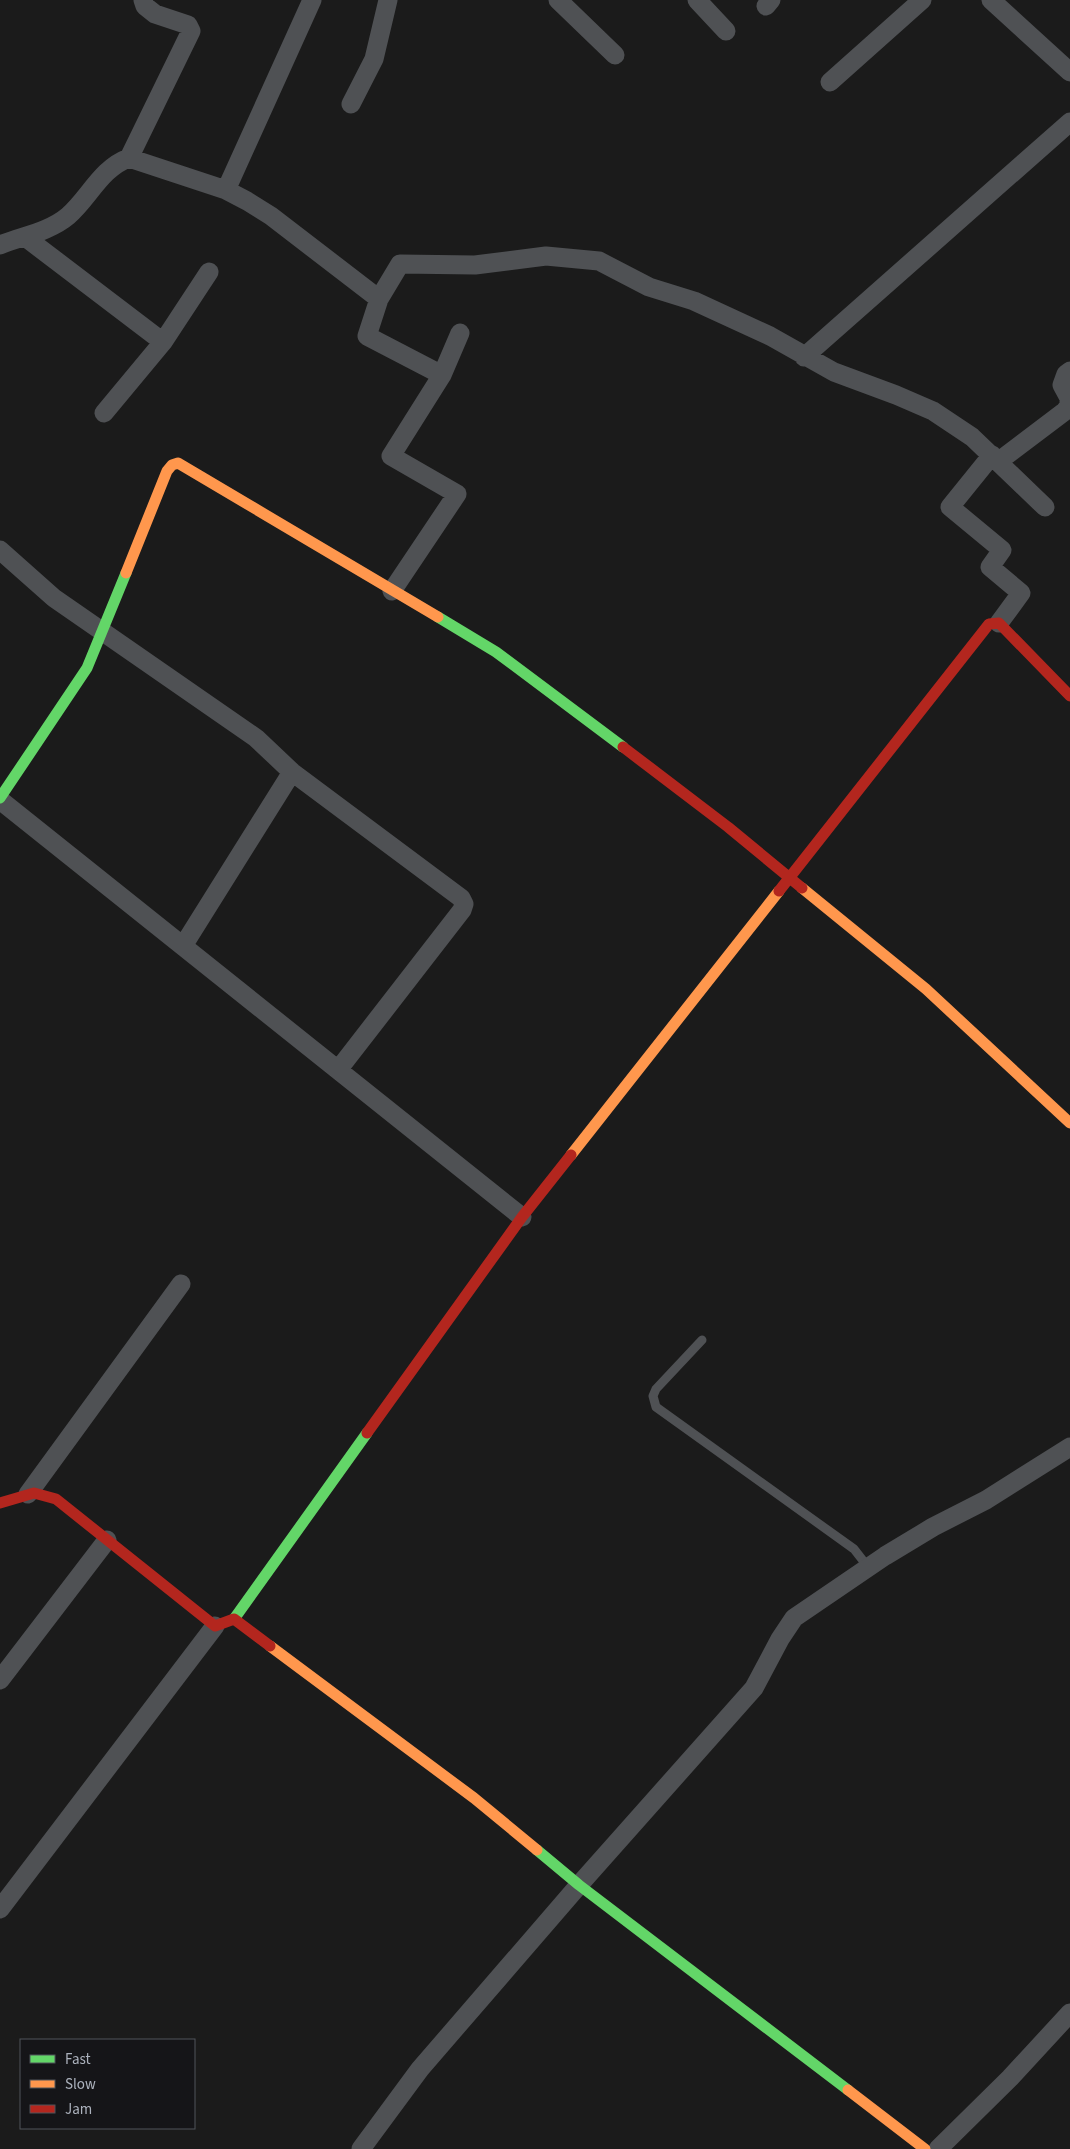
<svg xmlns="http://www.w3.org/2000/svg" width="1070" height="2149" font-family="'Source Sans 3',sans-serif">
<rect width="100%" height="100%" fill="#1b1b1b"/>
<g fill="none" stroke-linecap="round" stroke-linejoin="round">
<path stroke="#4f5154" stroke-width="9" d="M 702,1340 L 656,1389 L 653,1396 L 656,1407 L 854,1549 L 868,1567"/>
<path stroke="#4f5154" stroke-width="19" d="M 558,0 L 615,55
M 697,0 L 726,31
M 991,0 L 1070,72
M 766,6 L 771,0
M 830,82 L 922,0
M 351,104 L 374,59 L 388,0
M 129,158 L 191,31 L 188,25 L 155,14 L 145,6 L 143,0
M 226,190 L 312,0
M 25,237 L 163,342
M 0,245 C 22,236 49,232 68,216 C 89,198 101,168 129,158 L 226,190 L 247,201 L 271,216 L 379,299
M 804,357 L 1070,122
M 442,375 L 367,336 L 379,299 L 400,264 L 475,265 L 546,256 L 599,261 L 649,287 L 694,301 L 770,336 L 834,372 L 896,395 L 933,411 L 972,437 L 1045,507
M 104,413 L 163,342 L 209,272
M 992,455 L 950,507 L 1002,550 L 990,567 L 1021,593 L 999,623
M 999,461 L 1065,411 L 1069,406 L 1069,398 L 1062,385 L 1066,374 L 1070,371
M 0,550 L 54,598 L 256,738 L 292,772 L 461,898 L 464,904 L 462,910 L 338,1070
M 392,591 L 457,494 L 391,456 L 442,375 L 460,333
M 0,800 L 522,1217
M 183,946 L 292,772
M 28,1494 L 181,1284
M 0,1680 L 107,1540
M 0,1909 L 215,1626
M 361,2149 L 420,2069 L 579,1885 L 754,1688 L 780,1639 L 794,1618 L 885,1556 L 933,1527 L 986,1500 L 1070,1447
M 938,2149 L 1010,2078 L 1070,2013"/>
<path stroke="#63d668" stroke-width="11" d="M 438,617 L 496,652 L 623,747
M 0,798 L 87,668 L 126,573
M 234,1619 L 367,1433
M 537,1850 L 579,1885 L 848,2090"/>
<path stroke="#ff974d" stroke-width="11" d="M 126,573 L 167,471 L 172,465 L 178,463 L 438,617
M 802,888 L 926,989 L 1070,1123
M 571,1155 L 779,891
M 270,1646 L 474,1798 L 537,1850
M 848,2090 L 925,2149"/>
<path stroke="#b3261e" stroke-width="11" d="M 623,747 L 728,827 L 802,888
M 779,891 L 989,624 L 999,623 L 1070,696
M 367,1433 L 522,1217 L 571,1155
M 0,1503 L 34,1493 L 56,1499 L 215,1626 L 234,1619 L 270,1646"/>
</g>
<rect x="20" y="2039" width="175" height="90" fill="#151518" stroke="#51545a"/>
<rect x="30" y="2055" width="25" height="8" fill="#63d668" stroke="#51545a"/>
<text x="65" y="2064" font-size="15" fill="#acb2bd">Fast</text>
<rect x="30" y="2080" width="25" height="8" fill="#ff974d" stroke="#51545a"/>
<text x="65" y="2089" font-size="15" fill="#acb2bd">Slow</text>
<rect x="30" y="2105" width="25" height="8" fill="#b3261e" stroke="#51545a"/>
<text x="65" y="2114" font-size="15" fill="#acb2bd">Jam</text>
</svg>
